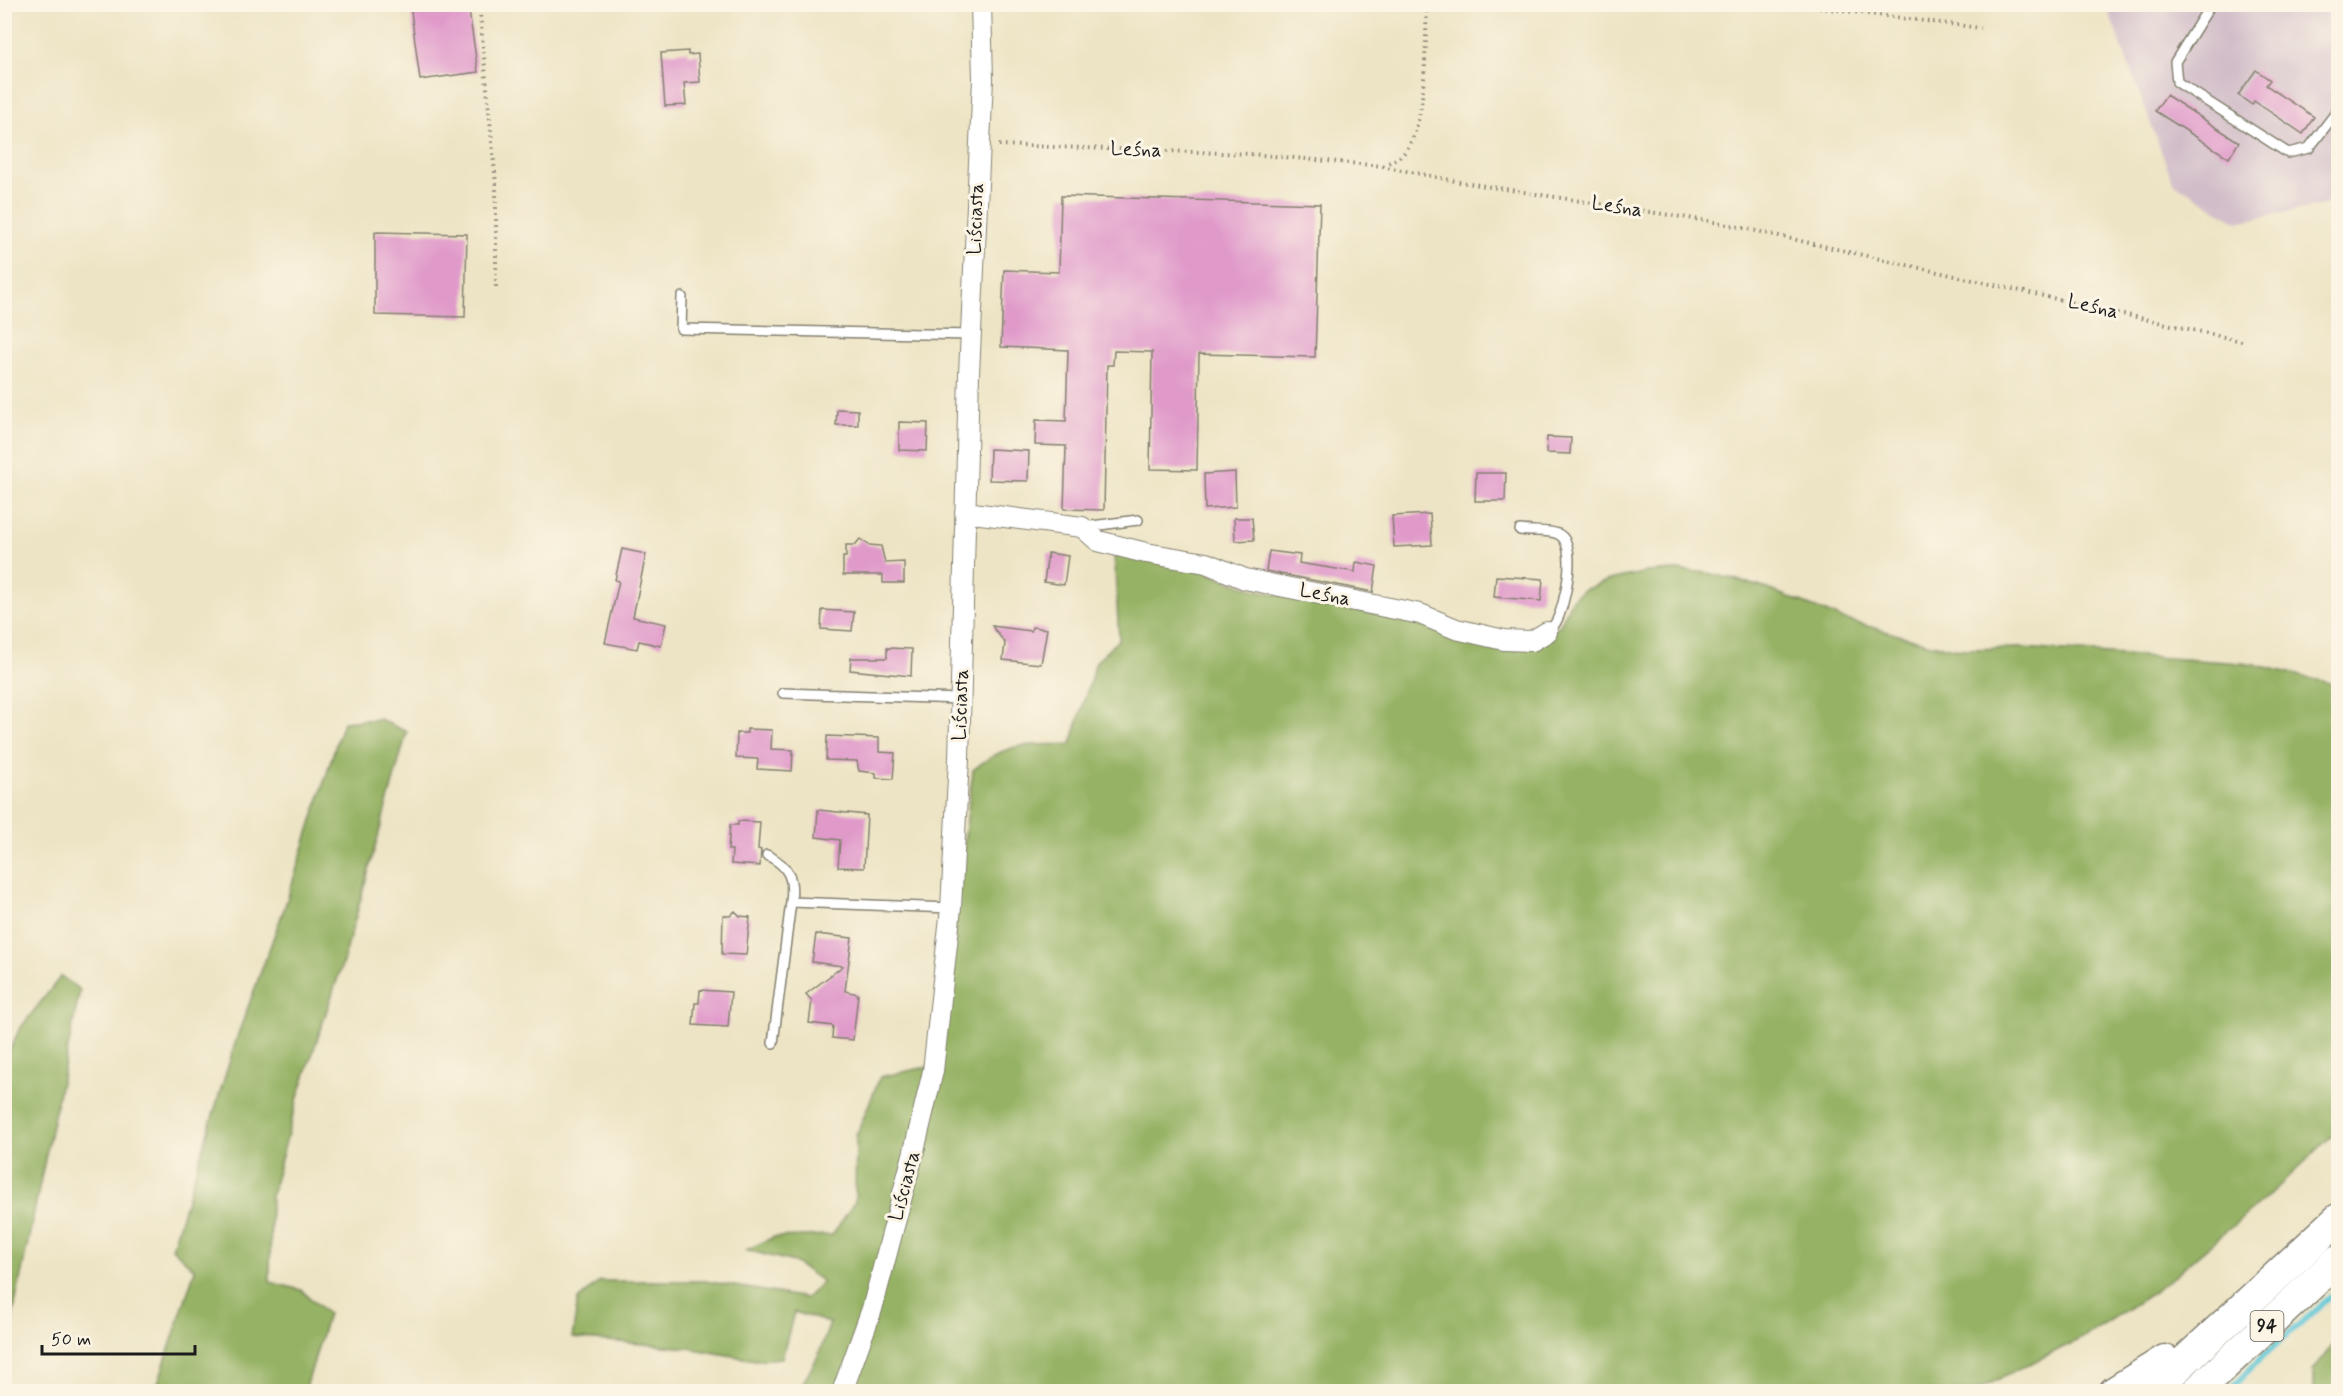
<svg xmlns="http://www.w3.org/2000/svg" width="2343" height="1396" font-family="Mynerve,sans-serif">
<rect width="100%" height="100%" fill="#fcf5e5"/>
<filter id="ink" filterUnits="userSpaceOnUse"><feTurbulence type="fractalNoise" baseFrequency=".0167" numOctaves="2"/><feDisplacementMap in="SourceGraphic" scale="12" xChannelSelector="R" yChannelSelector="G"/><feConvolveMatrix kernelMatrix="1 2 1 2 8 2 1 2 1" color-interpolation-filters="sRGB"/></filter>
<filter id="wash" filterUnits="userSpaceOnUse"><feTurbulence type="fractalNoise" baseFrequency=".008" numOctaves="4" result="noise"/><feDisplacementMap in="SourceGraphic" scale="24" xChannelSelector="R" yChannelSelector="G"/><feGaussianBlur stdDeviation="1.35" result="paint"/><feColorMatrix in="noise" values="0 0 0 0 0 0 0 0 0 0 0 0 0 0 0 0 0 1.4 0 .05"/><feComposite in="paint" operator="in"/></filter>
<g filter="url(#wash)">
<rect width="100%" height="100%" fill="#ede4c5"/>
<path fill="#d1bdc9" d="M 2106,5 L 2338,5 L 2338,202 L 2237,222 L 2173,182 Z"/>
<path fill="#96b265" stroke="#596740" stroke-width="1.5" d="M 1114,553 L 1177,562 L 1253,589 L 1342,609 L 1419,620 L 1476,645 L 1503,648 L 1546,638 L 1560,625 L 1572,599 L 1584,590 L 1609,580 L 1647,572 L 1676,570 L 1707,573 L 1734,579 L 1768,589 L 1843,619 L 1930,644 L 1961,649 L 2021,648 L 2241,663 L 2261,666 L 2338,685 L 2338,1130 L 2275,1190 L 2157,1290 L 2084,1337 L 1975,1391 L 798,1392 L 818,1356 L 830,1323 L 794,1312 L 782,1358 L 755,1360 L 688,1348 L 572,1338 L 578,1300 L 600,1281 L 705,1281 L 806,1298 L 823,1282 L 794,1262 L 746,1250 L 774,1237 L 832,1235 L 855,1202 L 856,1136 L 880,1077 L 936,1065 L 973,770 C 1009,740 1027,746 1071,744 L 1096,662 L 1119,639 Z
M 379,719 L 407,732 L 344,959 L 298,1097 L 271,1196 L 270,1282 L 301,1290 L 328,1314 L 305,1391 L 111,1391 L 113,1386 L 156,1389 L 195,1270 L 172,1248 L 237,1037 L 285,906 L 343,722 Z
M 61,976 L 80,990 L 5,1353 L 5,1061 L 19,1030 Z
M 2338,1342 L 2338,1391 L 2313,1391 L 2313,1370 L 2333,1345 Z"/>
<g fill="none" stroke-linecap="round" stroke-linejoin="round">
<path stroke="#5cc6d7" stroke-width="6" d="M 2227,1392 L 2263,1356 L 2338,1290"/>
</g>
<g id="blocks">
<path fill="#e09aca" d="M 410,4 L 468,4 L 478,72 L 420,80 Z
M 688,51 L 688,55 L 698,54 L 700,82 L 684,83 L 686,105 L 665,106 L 661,53 Z
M 2256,70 L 2270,80 L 2266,85 L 2314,117 L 2303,134 L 2254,101 L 2252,105 L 2238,95 Z
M 2166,95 L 2239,142 L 2229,158 L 2155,111 Z
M 1061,196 L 1320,204 L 1315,357 L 1199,354 L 1197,470 L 1150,469 L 1152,352 L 1114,351 L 1113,365 L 1107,365 L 1104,510 L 1064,509 L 1066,446 L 1035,445 L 1036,420 L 1066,421 L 1068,350 L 1001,347 L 1004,270 L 1059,272 Z
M 375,232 L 467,234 L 465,317 L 375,315 Z
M 837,409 L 858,410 L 858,425 L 836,425 Z
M 899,422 L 928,423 L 927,451 L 899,450 Z
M 1547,437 L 1571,438 L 1570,454 L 1546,453 Z
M 990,449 L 1029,451 L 1028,481 L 989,480 Z
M 1235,472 L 1236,507 L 1205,509 L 1204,474 Z
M 1476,473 L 1506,473 L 1505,501 L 1475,501 Z
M 1430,514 L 1432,545 L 1394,547 L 1392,516 Z
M 1234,518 L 1252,518 L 1254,540 L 1235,541 Z
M 860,539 L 869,545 L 881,546 L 885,563 L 904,562 L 904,583 L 883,583 L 883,575 L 843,575 L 843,557 L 846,557 L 846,545 L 855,545 Z
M 622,549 L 646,554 L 633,617 L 666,624 L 661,646 L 639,641 L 637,649 L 605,643 L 619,581 L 615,580 Z
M 1269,551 L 1300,555 L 1299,563 L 1355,572 L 1356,562 L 1377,566 L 1373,592 L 1266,571 Z
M 1048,553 L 1068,556 L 1064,585 L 1044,582 Z
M 1496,576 L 1543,579 L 1541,601 L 1494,597 Z
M 822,610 L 854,612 L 852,631 L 821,629 Z
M 992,626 L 1031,631 L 1032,627 L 1047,629 L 1041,664 L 1003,660 L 1005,643 Z
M 887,648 L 912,649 L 911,676 L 850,670 L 851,658 L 887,658 Z
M 747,729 L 772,730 L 771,749 L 793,750 L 792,771 L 757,769 L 758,759 L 736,758 L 737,733 L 747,733 Z
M 827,736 L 879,738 L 879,752 L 895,753 L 893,779 L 876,778 L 876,773 L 859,771 L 857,761 L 826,760 Z
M 818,810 L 867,815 L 864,868 L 838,867 L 840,840 L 816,837 Z
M 738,821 L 760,822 L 758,849 L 761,850 L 760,866 L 731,864 L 732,850 L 728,850 L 730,825 L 738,825 Z
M 735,911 L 740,916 L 750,917 L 746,955 L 722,954 L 723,915 L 730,916 Z
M 816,934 L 852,938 L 845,991 L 858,994 L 853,1040 L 832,1038 L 833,1026 L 809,1023 L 812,1001 L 806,994 L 843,966 L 812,962 Z
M 700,990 L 731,992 L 728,1027 L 693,1025 L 695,1003 L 699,1003 Z"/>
</g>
</g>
<g filter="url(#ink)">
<use href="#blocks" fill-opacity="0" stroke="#848070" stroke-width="1.5"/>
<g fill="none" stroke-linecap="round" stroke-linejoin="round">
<g stroke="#848070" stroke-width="12">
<path id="lane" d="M 2211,4 L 2175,62 L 2177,82 L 2288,153 L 2309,148 L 2338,110
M 682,297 L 681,329 L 971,335
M 1084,527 L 1138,520
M 1520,530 C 1531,532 1548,530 1558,534 C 1579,543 1565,606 1556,622 C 1554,626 1550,629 1547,632
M 783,693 L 961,699
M 767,855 C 789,866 794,878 791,902
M 773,1043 L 791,902 L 951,908"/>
</g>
<g stroke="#848070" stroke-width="22">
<path id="street" d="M 965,512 L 1082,527 L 1098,541 L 1146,553 L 1206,563 L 1245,579 L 1420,614 L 1456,629 L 1504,640 L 1532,641 L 1547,632
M 842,1392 L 872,1309 L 913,1155 L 933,1071 L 951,908 L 959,759 L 969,374 L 983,79 L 981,4"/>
</g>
<g stroke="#848070" stroke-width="33">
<path id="primary" d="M 2114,1392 L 2165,1360
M 2151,1392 L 2338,1219
M 2196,1392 L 2338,1260"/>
</g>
<path stroke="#848070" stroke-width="4" stroke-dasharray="1.5 4.5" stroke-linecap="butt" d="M 479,4 L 496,184 L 496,289
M 1790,4 L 1981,28
M 999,145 L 1251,154 L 1382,166 L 1460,182 L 1726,224 L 2246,342
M 1383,165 C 1390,162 1398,159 1403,154 C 1428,128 1425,40 1427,4"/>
<use href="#lane" stroke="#fff" stroke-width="9"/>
<use href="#street" stroke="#fff" stroke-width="20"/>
<use href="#primary" stroke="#fff" stroke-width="30"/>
</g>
</g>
<g text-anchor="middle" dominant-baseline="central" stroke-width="6" stroke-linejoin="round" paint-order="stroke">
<rect fill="#fcf5e5" stroke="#5f5d58" stroke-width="1.5" x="2250.5" y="1311" width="33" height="30" rx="4.5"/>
<g font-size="18" font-weight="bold" fill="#1c1c1c">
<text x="2267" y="1326">94</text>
</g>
<g font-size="20" fill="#1c1c1c" stroke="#fcf5e5">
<text transform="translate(1136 150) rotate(2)">Leśna</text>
<text transform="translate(1617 207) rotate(9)">Leśna</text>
<text transform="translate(976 219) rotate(-88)">Liściasta</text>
<text transform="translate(2093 307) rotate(13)">Leśna</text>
<text transform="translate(1325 595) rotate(11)">Leśna</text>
<text transform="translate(961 705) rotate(-88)">Liściasta</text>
<text transform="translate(905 1186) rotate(-75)">Liściasta</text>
</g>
</g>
<rect width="2343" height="1396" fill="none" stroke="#fcf5e5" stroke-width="24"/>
<path d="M42 1345v9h153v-9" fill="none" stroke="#1c1c1c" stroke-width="3"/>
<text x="51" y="1345" font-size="18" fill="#1c1c1c" stroke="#fcf5e5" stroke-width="4.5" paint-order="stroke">50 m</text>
</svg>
